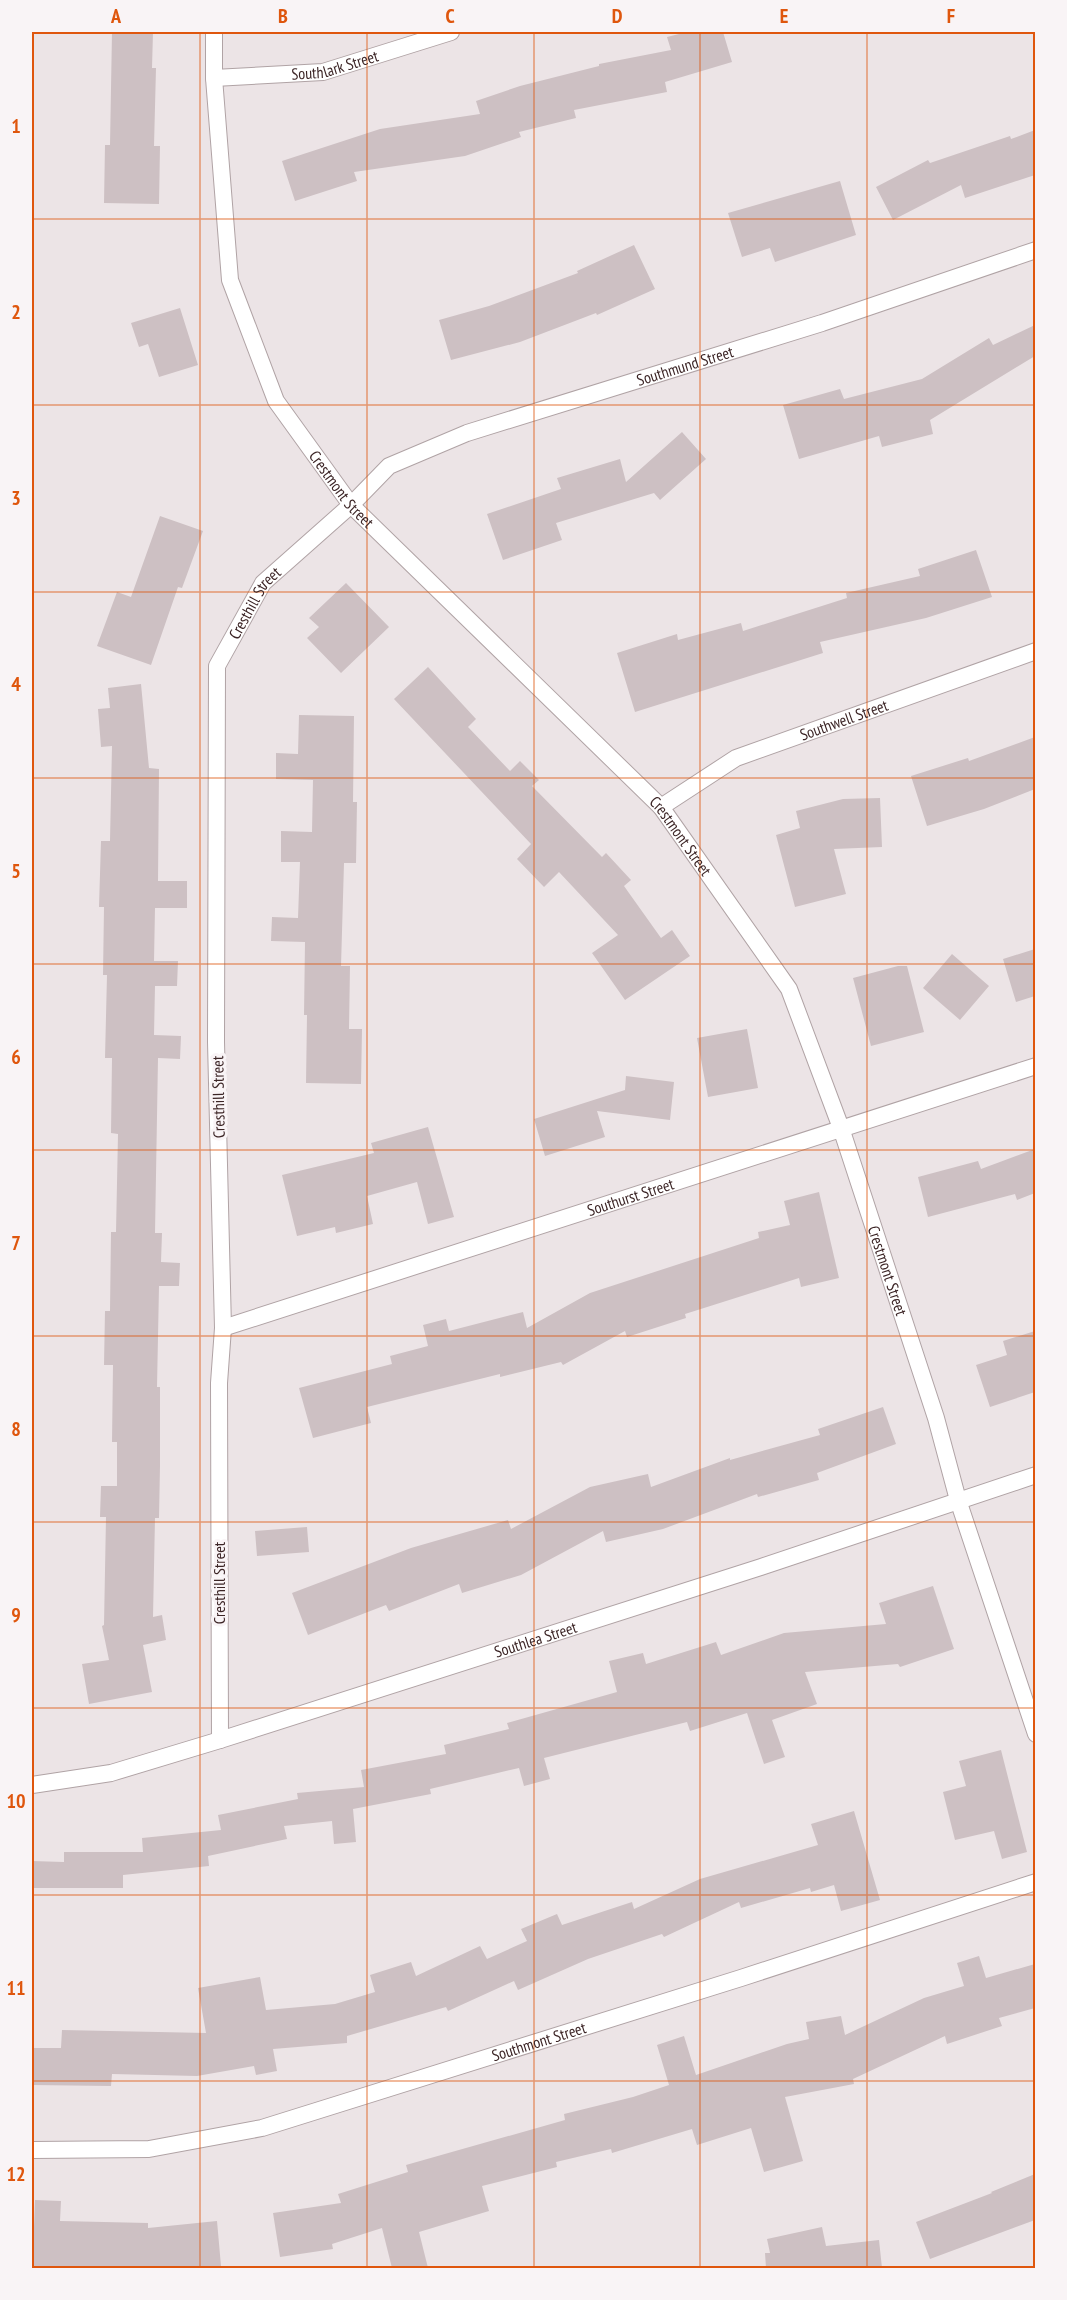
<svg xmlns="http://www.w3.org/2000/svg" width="1067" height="2300" font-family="'PT Sans Narrow',sans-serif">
<rect width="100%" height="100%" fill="#ece4e6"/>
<path fill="#cdc0c3" d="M 112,32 L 153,32 L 152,68 L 156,68 L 154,146 L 160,146 L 159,204 L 104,203 L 105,145 L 110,145 Z
M 687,32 L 723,32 L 732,62 L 665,82 L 667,92 L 574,110 L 576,118 L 519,132 L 521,137 L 465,156 L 354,172 L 357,181 L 295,201 L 282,161 L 380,129 L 480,114 L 476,101 L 520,86 L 599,66 L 599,64 L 671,50 L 667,37 Z
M 1035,130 L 1035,175 L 965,198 L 961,185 L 893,220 L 876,187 L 928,160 L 930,163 L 1010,136 L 1011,139 Z
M 840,181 L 856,235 L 775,262 L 770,248 L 742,257 L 728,213 Z
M 634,245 L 655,289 L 597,315 L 596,313 L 520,342 L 451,360 L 439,320 L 489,306 L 578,273 L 577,271 Z
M 180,308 L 198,365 L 159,377 L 148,344 L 139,347 L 131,323 Z
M 1035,325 L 1035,356 L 930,420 L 933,434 L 882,447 L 879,436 L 799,459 L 783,405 L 840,389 L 844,399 L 922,379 L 989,338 L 993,345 Z
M 682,432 L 706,459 L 660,500 L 654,493 L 556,523 L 562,540 L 503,560 L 487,514 L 561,489 L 557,478 L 620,459 L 626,482 Z
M 160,516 L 203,531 L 182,588 L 178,587 L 151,665 L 97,646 L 117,592 L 131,597 Z
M 976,550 L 992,597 L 926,618 L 820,642 L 823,653 L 635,712 L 617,653 L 677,634 L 678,640 L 741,623 L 743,631 L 847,598 L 846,593 L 920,576 L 918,569 Z
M 346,583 L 389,627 L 341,673 L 307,638 L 319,627 L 309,618 Z
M 428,667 L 476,719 L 468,727 L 510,771 L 520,761 L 539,780 L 532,786 L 602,857 L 606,853 L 631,880 L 624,886 L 661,938 L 672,930 L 690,956 L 625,1000 L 592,953 L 618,935 L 559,872 L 544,887 L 517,859 L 531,844 L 394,699 Z
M 141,684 L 149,768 L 159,769 L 158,881 L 187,881 L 187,908 L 155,908 L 154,961 L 178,961 L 177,986 L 155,986 L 154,1035 L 181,1036 L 180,1059 L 158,1058 L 155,1233 L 162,1233 L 161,1262 L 180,1263 L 179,1286 L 159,1286 L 157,1387 L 160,1387 L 160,1466 L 159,1518 L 155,1518 L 153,1617 L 162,1615 L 166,1640 L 143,1645 L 152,1692 L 89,1704 L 82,1664 L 109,1660 L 102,1626 L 104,1625 L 106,1517 L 100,1517 L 101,1486 L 117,1486 L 117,1442 L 112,1442 L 113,1365 L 104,1365 L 105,1311 L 110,1311 L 111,1232 L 116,1232 L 118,1134 L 111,1133 L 112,1058 L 105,1058 L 107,975 L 103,975 L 104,907 L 99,907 L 101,841 L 110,841 L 112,746 L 101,747 L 98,709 L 110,708 L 108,688 Z
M 299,715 L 354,716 L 353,802 L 357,802 L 356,863 L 344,863 L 341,966 L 350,966 L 349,1029 L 362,1029 L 361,1084 L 306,1083 L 307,1015 L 304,1015 L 305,942 L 271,941 L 272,917 L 298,918 L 300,862 L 281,862 L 281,831 L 312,832 L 313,780 L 276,779 L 276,753 L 298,754 Z
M 1035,737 L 1035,789 L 984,809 L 927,826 L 911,776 L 968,758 L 969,761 Z
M 880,798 L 882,847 L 834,849 L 846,894 L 795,907 L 776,835 L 800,828 L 796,811 L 843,799 Z
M 1035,949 L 1035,996 L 1016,1002 L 1003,959 Z
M 952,954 L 989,986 L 960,1020 L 923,988 Z
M 898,966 L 907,966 L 924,1032 L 871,1046 L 853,978 Z
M 747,1029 L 758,1088 L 708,1097 L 697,1038 Z
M 626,1076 L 674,1082 L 670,1120 L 597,1111 L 605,1137 L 545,1156 L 534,1119 L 625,1090 Z
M 428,1127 L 454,1217 L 428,1224 L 417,1182 L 367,1196 L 373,1224 L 336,1233 L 335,1227 L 297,1236 L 282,1175 L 374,1153 L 371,1143 Z
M 1035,1149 L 1035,1193 L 1017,1200 L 1015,1194 L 928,1217 L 918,1177 L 978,1161 L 981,1169 Z
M 819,1192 L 839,1278 L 801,1287 L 799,1278 L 685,1314 L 686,1318 L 627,1337 L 625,1331 L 563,1365 L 561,1362 L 500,1377 L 500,1374 L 367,1407 L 371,1423 L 313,1438 L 299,1388 L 392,1364 L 390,1356 L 428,1346 L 423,1325 L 446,1319 L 449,1331 L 523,1312 L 527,1328 L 590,1293 L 759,1238 L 758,1232 L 790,1225 L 784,1201 Z
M 1035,1331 L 1035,1392 L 990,1407 L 976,1365 L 1007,1355 L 1003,1341 Z
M 883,1407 L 896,1444 L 817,1473 L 819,1480 L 758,1497 L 757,1494 L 663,1529 L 606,1542 L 603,1531 L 521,1575 L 462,1593 L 459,1584 L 389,1611 L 386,1605 L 308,1635 L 292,1593 L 411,1548 L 508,1520 L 511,1529 L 590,1487 L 648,1474 L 651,1487 L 730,1458 L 730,1460 L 820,1435 L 818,1429 Z
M 307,1527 L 309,1552 L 257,1556 L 255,1531 Z
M 933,1586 L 954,1649 L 900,1667 L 898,1664 L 805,1672 L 817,1704 L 772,1720 L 785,1757 L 764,1764 L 747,1713 L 690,1731 L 687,1722 L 544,1758 L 550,1779 L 524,1786 L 519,1768 L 430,1789 L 431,1794 L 353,1809 L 356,1842 L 334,1844 L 332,1821 L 284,1826 L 287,1839 L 208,1856 L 209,1866 L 123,1875 L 123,1888 L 32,1888 L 32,1861 L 64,1862 L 64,1852 L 143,1852 L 142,1838 L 221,1830 L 218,1815 L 298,1799 L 297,1793 L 364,1787 L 361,1770 L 446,1754 L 444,1745 L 509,1729 L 507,1723 L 617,1692 L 609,1661 L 643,1653 L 646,1664 L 716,1642 L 721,1655 L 784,1633 L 886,1624 L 879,1603 Z
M 1001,1750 L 1027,1852 L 1002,1859 L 994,1831 L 955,1840 L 943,1792 L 966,1786 L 959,1761 Z
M 854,1811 L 880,1900 L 841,1911 L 834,1885 L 811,1892 L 810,1888 L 741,1908 L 739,1902 L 664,1937 L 662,1934 L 588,1959 L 518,1990 L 514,1981 L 448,2011 L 446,2007 L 347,2036 L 347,2043 L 273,2049 L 277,2071 L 256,2075 L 254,2066 L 197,2076 L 112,2074 L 111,2086 L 32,2085 L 32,2048 L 61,2048 L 62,2030 L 206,2033 L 198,1988 L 260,1977 L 266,2010 L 335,2004 L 375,1992 L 370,1975 L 411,1962 L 416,1976 L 480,1946 L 487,1959 L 527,1941 L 521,1929 L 557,1914 L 562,1925 L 632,1902 L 634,1909 L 700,1879 L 818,1845 L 811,1824 Z
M 979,1956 L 986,1978 L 1035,1964 L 1035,2008 L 999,2018 L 1002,2026 L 947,2044 L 945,2036 L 853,2079 L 854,2084 L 785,2097 L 803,2161 L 764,2172 L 751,2128 L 697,2145 L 692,2129 L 612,2153 L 611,2149 L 556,2162 L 557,2167 L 482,2186 L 489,2211 L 419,2232 L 428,2268 L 392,2268 L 382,2228 L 332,2244 L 333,2249 L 280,2257 L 273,2213 L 341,2203 L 338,2194 L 408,2172 L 406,2165 L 565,2120 L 564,2114 L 633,2097 L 669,2085 L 657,2045 L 684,2036 L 696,2075 L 787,2044 L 809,2039 L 806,2022 L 841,2016 L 845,2035 L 924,1998 L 964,1986 L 957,1963 Z
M 1035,2174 L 1035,2220 L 930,2259 L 916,2222 L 992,2193 L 991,2192 Z
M 35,2200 L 61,2201 L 60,2221 L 148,2223 L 148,2228 L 217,2221 L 221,2266 L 191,2268 L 60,2267 L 60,2268 L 32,2268 L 32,2227 L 34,2227 Z
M 822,2227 L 826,2246 L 879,2240 L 882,2268 L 766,2268 L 765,2253 L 770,2253 L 767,2239 Z"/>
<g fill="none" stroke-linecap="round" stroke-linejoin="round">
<g stroke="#b0a3a5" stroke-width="18">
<g id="minor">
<path id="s1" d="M 214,78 L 323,72 L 451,32"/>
<path id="s2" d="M 661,807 L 736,758 L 1036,651"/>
<path id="s3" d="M 223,1328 L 1036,1066"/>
<path id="s4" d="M 220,1740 L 219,1383 L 223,1328 L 216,1042 L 217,666 L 263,583 L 351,505 L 389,466 L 467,433 L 822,323 L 1036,250"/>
<path id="s5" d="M 32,1785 L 111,1773 L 220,1740 L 761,1567 L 1036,1475"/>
<path id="s6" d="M 32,2150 L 149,2149 L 262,2128 L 741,1978 L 1036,1882"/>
</g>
</g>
<g stroke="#b0a3a5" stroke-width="18">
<g id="tertiary">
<path id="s7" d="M 214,32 L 214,78 L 230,280 L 276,401 L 351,505 L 661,807 L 789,989 L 841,1128 L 936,1418 L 958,1500 L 1036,1734"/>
</g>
</g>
<use href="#minor" stroke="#fff" stroke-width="16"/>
<use href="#tertiary" stroke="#fff" stroke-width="16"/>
</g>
<path fill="none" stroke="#df560d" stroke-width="1.5" stroke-opacity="0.55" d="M 200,32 L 200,2268M 367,32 L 367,2268M 534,32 L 534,2268M 700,32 L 700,2268M 867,32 L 867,2268M 32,219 L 1036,219M 32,405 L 1036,405M 32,592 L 1036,592M 32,778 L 1036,778M 32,964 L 1036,964M 32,1150 L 1036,1150M 32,1336 L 1036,1336M 32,1522 L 1036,1522M 32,1708 L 1036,1708M 32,1895 L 1036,1895M 32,2081 L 1036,2081"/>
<g text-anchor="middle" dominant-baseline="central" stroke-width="6" stroke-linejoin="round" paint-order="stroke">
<g font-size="16" fill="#3c2526" stroke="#f9f4f6">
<text stroke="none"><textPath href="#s1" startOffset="122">Southlark Street</textPath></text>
<text stroke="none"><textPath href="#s4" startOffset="1654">Southmund Street</textPath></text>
<text stroke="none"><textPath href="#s7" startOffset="488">Crestmont Street</textPath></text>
<text stroke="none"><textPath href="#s4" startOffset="1148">Cresthill Street</textPath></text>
<text stroke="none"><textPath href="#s2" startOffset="204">Southwell Street</textPath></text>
<text stroke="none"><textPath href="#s7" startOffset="974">Crestmont Street</textPath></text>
<text transform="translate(218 1097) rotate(-91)">Cresthill Street</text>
<text stroke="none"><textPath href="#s3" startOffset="428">Southurst Street</textPath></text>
<text stroke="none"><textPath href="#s7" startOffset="1460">Crestmont Street</textPath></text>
<text transform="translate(219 1583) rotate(-90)">Cresthill Street</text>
<text stroke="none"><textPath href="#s5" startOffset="525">Southlea Street</textPath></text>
<text stroke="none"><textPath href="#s6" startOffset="522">Southmont Street</textPath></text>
</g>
</g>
<rect width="1067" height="2300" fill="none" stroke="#f9f4f6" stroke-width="66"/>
<rect x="33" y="33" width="1001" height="2234" fill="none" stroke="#df560d" stroke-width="2"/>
<g font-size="20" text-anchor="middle" font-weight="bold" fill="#df560d">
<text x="116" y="23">A</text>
<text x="283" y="23">B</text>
<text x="450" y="23">C</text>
<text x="617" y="23">D</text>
<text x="784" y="23">E</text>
<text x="951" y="23">F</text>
<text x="16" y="133">1</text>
<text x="16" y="319">2</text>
<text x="16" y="505">3</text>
<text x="16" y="691">4</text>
<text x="16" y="878">5</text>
<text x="16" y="1064">6</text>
<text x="16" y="1250">7</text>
<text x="16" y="1436">8</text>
<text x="16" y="1622">9</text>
<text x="16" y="1808">10</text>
<text x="16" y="1995">11</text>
<text x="16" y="2181">12</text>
</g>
</svg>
